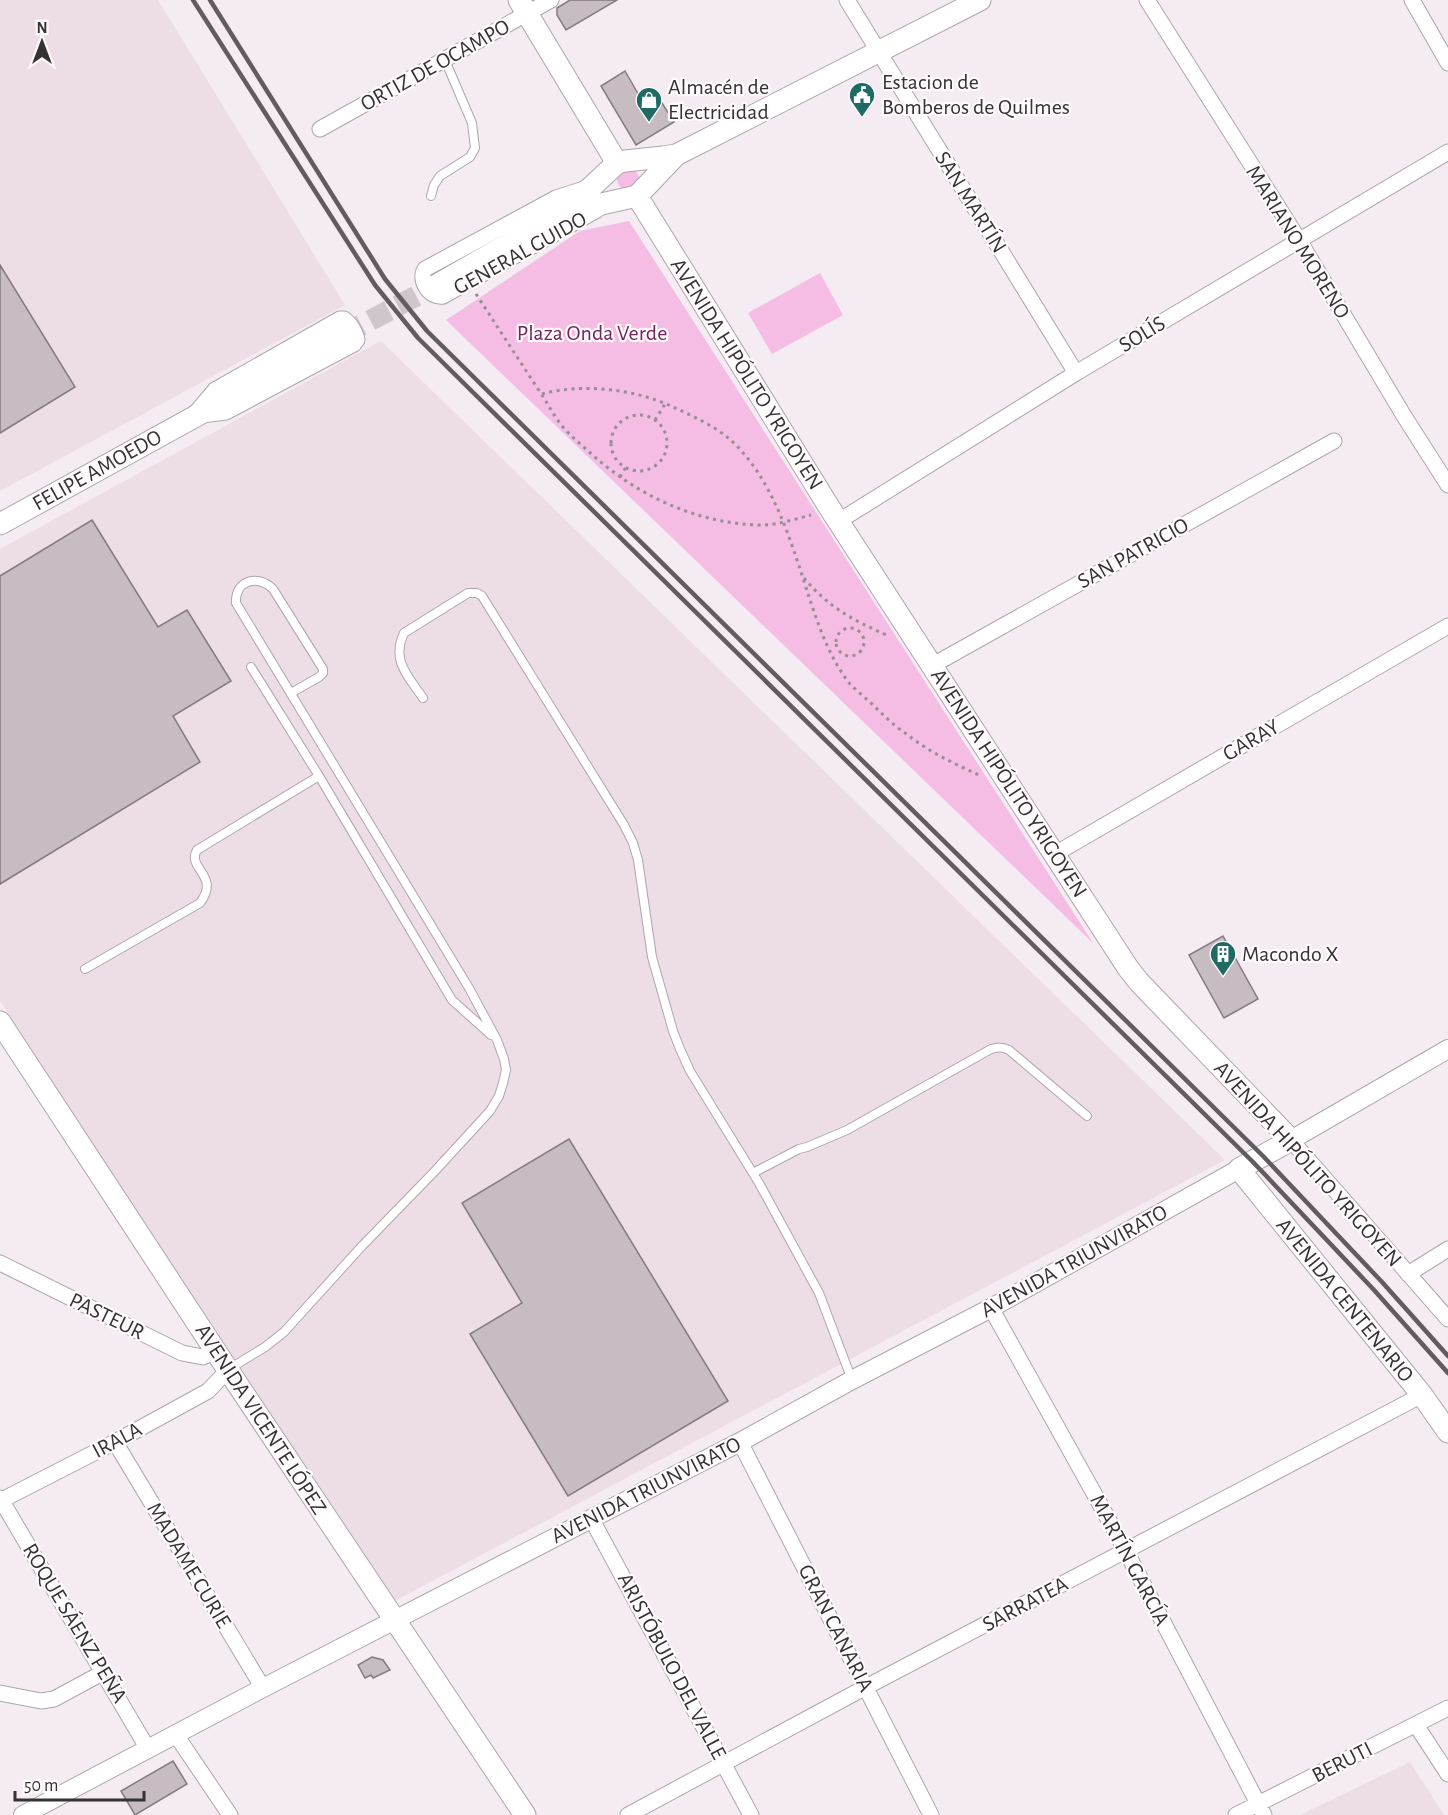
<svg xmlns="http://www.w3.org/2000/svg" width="1448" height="1815" font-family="'Alegreya Sans',sans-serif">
<rect width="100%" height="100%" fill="#f5ebf2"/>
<path fill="#eddde7" d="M 0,0 L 158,0 L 345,305 L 0,491 Z
M 381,341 L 1225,1160 L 391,1603 L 0,1001 L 0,549 Z
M 1410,1762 L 1444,1815 L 1300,1815 Z"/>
<path fill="#f5bde3" d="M617 179a11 11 0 1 1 22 0a11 11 0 1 1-22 0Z
M 629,221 L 1093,943 L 446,320 L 580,231 Z
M 820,273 L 843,315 L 772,354 L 748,313 Z"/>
<path fill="#c6bcc2" stroke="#847b81" stroke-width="1.5" d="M 570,0 L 617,0 L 566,30 L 557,15 L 557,8 Z
M 625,71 L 648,111 L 662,103 L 674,122 L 636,145 L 601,86 Z
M 0,265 L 75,387 L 0,433 Z
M 92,520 L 158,627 L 187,610 L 231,681 L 173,716 L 200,762 L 0,884 L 0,576 Z
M 1223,936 L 1258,999 L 1224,1018 L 1189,955 Z
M 569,1139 L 728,1401 L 568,1496 L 470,1334 L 522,1303 L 462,1203 Z
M 372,1657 L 383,1660 L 390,1670 L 373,1678 L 371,1675 L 365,1678 L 358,1665 Z
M 173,1761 L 187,1784 L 135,1815 L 121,1791 Z"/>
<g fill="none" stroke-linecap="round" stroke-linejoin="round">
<path stroke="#cfc6cc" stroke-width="21" stroke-dasharray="21 10" stroke-linecap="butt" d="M 343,335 L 433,287"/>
<g stroke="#afa5ab" stroke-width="10">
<path id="service" d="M 431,196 L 434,185 L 440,176 L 470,157 L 475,148 L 472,123 L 445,60
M 251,667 L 319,776 L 452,1000 L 491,1035
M 423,698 C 408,676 391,661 404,633 L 468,593 L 477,593 L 482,596 L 624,825 L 633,843 L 638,860 L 652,957 L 673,1031 L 680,1049 L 690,1071 L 759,1183 L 819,1293 L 852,1380
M 85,969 L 200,903 C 221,875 186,869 197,850 L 319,776
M 753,1173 L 799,1149 L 807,1147 L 847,1130 L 991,1049 C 999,1047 1002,1047 1009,1050 L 1087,1116
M 229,1369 L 265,1347 L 284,1332 L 362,1246 L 434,1172 L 490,1111 L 499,1096 L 503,1083 L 506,1070 L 504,1059 L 497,1040 L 469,988 L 236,603 C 235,580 258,574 273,589 L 323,669 L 323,673 L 319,677 L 291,693"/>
</g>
<g stroke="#afa5ab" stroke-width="17">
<path id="minor" d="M 847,0 L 1076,373
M 1147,0 L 1299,240 L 1404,416 L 1448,485
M 1412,0 L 1448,63
M 320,129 L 551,0
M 584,189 L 556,198 L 425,269 C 418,280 429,298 443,296 L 597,210
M 340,319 L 344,319 C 350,323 356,333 357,340 L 354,344 L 226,412 L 193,416 L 215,390 Z
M 839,521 L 1076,373 L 1448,152
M 933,665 L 1334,441
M 1055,854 L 1448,626
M 1291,1140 L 1448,1319
M 0,1263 L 182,1353 L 203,1357 L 216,1351
M 1408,1274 L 1448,1249
M 991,1308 L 1126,1551 L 1264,1815
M 115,1442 L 263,1688
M 740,1442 L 931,1815
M 0,1498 L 148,1749
M 0,1501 L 115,1442 L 208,1391 L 228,1370
M 591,1518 L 751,1815
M 0,1693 L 41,1701 L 54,1699 L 104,1672
M 1416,1725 L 1448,1774
M 176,1735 L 230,1815
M 628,1815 L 866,1687 L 1422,1395
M 1236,1815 L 1448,1708"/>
</g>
<g stroke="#afa5ab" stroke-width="20">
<path id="tertiary" d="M 1291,1140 L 1448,1049
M 23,1815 L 263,1688 L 740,1442 L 852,1380 L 991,1308 L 1239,1169"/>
</g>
<g stroke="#afa5ab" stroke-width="23">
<path id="secondary" d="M 519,0 L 617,163
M 637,196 L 829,507 L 1128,968 L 1139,982 L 1291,1140 L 1239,1169 L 1422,1395 L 1448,1432
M 565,214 L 597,205 L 637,196 L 676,155
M 433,287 L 552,219 L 586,192 L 617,163 L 625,161 L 663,157 L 676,155 L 980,0
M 0,524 L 343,335
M 0,1022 L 228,1370 L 525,1815"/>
</g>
<path stroke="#958f93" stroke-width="3" stroke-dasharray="3 4.5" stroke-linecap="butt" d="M 476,294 C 497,326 517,357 538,389 C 547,402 553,415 563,427 C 570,435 578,442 586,449 C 634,494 695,524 762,525 C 778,525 795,519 811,515
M 542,394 C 581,383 634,389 671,406 C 690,415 711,424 727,437 C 772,474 792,544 809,597 C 819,627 830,659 850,684 C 856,690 863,696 870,702 C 882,714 894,726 908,735 C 929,752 955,764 979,775
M611 443a28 28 0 1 1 56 0a28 28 0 1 1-56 0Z
M 655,420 L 665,404
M 620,477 L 626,467
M 804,578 C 828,607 854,621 889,636
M836 642a14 14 0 1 1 28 0a14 14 0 1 1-28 0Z"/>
<use href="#service" stroke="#fff" stroke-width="8"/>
<use href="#minor" stroke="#fff" stroke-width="15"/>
<use href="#tertiary" stroke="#fff" stroke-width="18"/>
<use href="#secondary" stroke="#fff" stroke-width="21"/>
<path stroke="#605c5f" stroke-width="4.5" d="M 193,0 L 375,285 L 418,338 L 1253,1162 L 1374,1290 L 1448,1373
M 210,0 L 385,279 L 427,331 L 1263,1156 L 1382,1282 L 1448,1356"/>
</g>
<defs>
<g id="civic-pin" transform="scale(1.35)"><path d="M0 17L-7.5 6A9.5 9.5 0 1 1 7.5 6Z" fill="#1f6a65" stroke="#fffbfd"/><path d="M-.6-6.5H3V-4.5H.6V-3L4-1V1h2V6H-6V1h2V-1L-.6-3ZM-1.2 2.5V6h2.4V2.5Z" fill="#fff"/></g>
<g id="shop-pin" transform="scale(1.35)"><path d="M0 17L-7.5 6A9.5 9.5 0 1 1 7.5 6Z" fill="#1f6a65" stroke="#fffbfd"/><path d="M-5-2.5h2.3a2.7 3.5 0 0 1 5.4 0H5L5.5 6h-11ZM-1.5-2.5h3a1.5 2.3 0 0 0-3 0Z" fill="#fff"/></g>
<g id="building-pin" transform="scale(1.35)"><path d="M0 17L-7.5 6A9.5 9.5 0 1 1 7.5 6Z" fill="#1f6a65" stroke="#fffbfd"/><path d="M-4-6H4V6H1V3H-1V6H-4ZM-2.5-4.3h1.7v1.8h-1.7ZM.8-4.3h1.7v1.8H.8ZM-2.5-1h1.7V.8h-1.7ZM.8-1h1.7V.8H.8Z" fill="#fff"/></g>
</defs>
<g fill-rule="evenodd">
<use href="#civic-pin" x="862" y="95"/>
<use href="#shop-pin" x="649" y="100"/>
<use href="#building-pin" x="1223" y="954"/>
</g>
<g text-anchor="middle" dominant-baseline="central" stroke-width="4.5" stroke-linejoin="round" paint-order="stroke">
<g font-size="22" fill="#353234" stroke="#fffbfd">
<text transform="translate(435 65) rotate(-29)">ORTIZ DE OCAMPO</text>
<text transform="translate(971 202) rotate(58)">SAN MARTÍN</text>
<text transform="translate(1298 242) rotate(58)">MARIANO MORENO</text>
<text transform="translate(520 253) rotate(-29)">GENERAL GUIDO</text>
<text transform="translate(1142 334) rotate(-31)">SOLÍS</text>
<text transform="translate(747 374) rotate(58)">AVENIDA HIPÓLITO YRIGOYEN</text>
<text transform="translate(97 470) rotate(-29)">FELIPE AMOEDO</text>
<text transform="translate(1133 553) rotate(-29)">SAN PATRICIO</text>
<text transform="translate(1251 740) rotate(-30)">GARAY</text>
<text transform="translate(1009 783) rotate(57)">AVENIDA HIPÓLITO YRIGOYEN</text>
<text transform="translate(1308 1164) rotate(48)">AVENIDA HIPÓLITO YRIGOYEN</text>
<text transform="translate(1074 1261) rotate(-29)">AVENIDA TRIUNVIRATO</text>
<text transform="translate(1345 1300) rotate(51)">AVENIDA CENTENARIO</text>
<text transform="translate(107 1316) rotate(26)">PASTEUR</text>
<text transform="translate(261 1419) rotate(57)">AVENIDA VICENTE LÓPEZ</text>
<text transform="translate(117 1440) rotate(-28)">IRALA</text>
<text transform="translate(646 1490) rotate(-27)">AVENIDA TRIUNVIRATO</text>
<text transform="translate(1130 1560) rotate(62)">MARTÍN GARCÍA</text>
<text transform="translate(189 1565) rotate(59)">MADAME CURIE</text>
<text transform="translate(1025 1604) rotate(-28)">SARRATEA</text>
<text transform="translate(75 1623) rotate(59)">ROQUE SÁENZ PEÑA</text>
<text transform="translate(836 1628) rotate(63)">GRAN CANARIA</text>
<text transform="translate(672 1666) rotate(62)">ARISTÓBULO DEL VALLE</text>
<text transform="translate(1342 1762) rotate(-27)">BERUTI</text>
</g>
<g font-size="22" fill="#353234" stroke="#fffbfd" text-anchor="start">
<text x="882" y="82">Estacion de<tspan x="882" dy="25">Bomberos de Quilmes</tspan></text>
<text x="668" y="87">Almacén de<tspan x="668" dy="25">Electricidad</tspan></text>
<text x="1242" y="954">Macondo X</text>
</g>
<g font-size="22" fill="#70255d" stroke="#fffbfd">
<text x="592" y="333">Plaza Onda Verde</text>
</g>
</g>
<g transform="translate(42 42)" stroke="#fffbfd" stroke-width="4.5" paint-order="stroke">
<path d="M0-4.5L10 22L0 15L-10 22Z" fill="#353234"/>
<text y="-9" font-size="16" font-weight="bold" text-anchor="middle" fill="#353234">N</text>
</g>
<path d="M15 1791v9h129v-9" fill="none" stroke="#353234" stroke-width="3"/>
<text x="24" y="1791" font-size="18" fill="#353234" stroke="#fffbfd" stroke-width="4.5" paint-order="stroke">50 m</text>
</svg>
